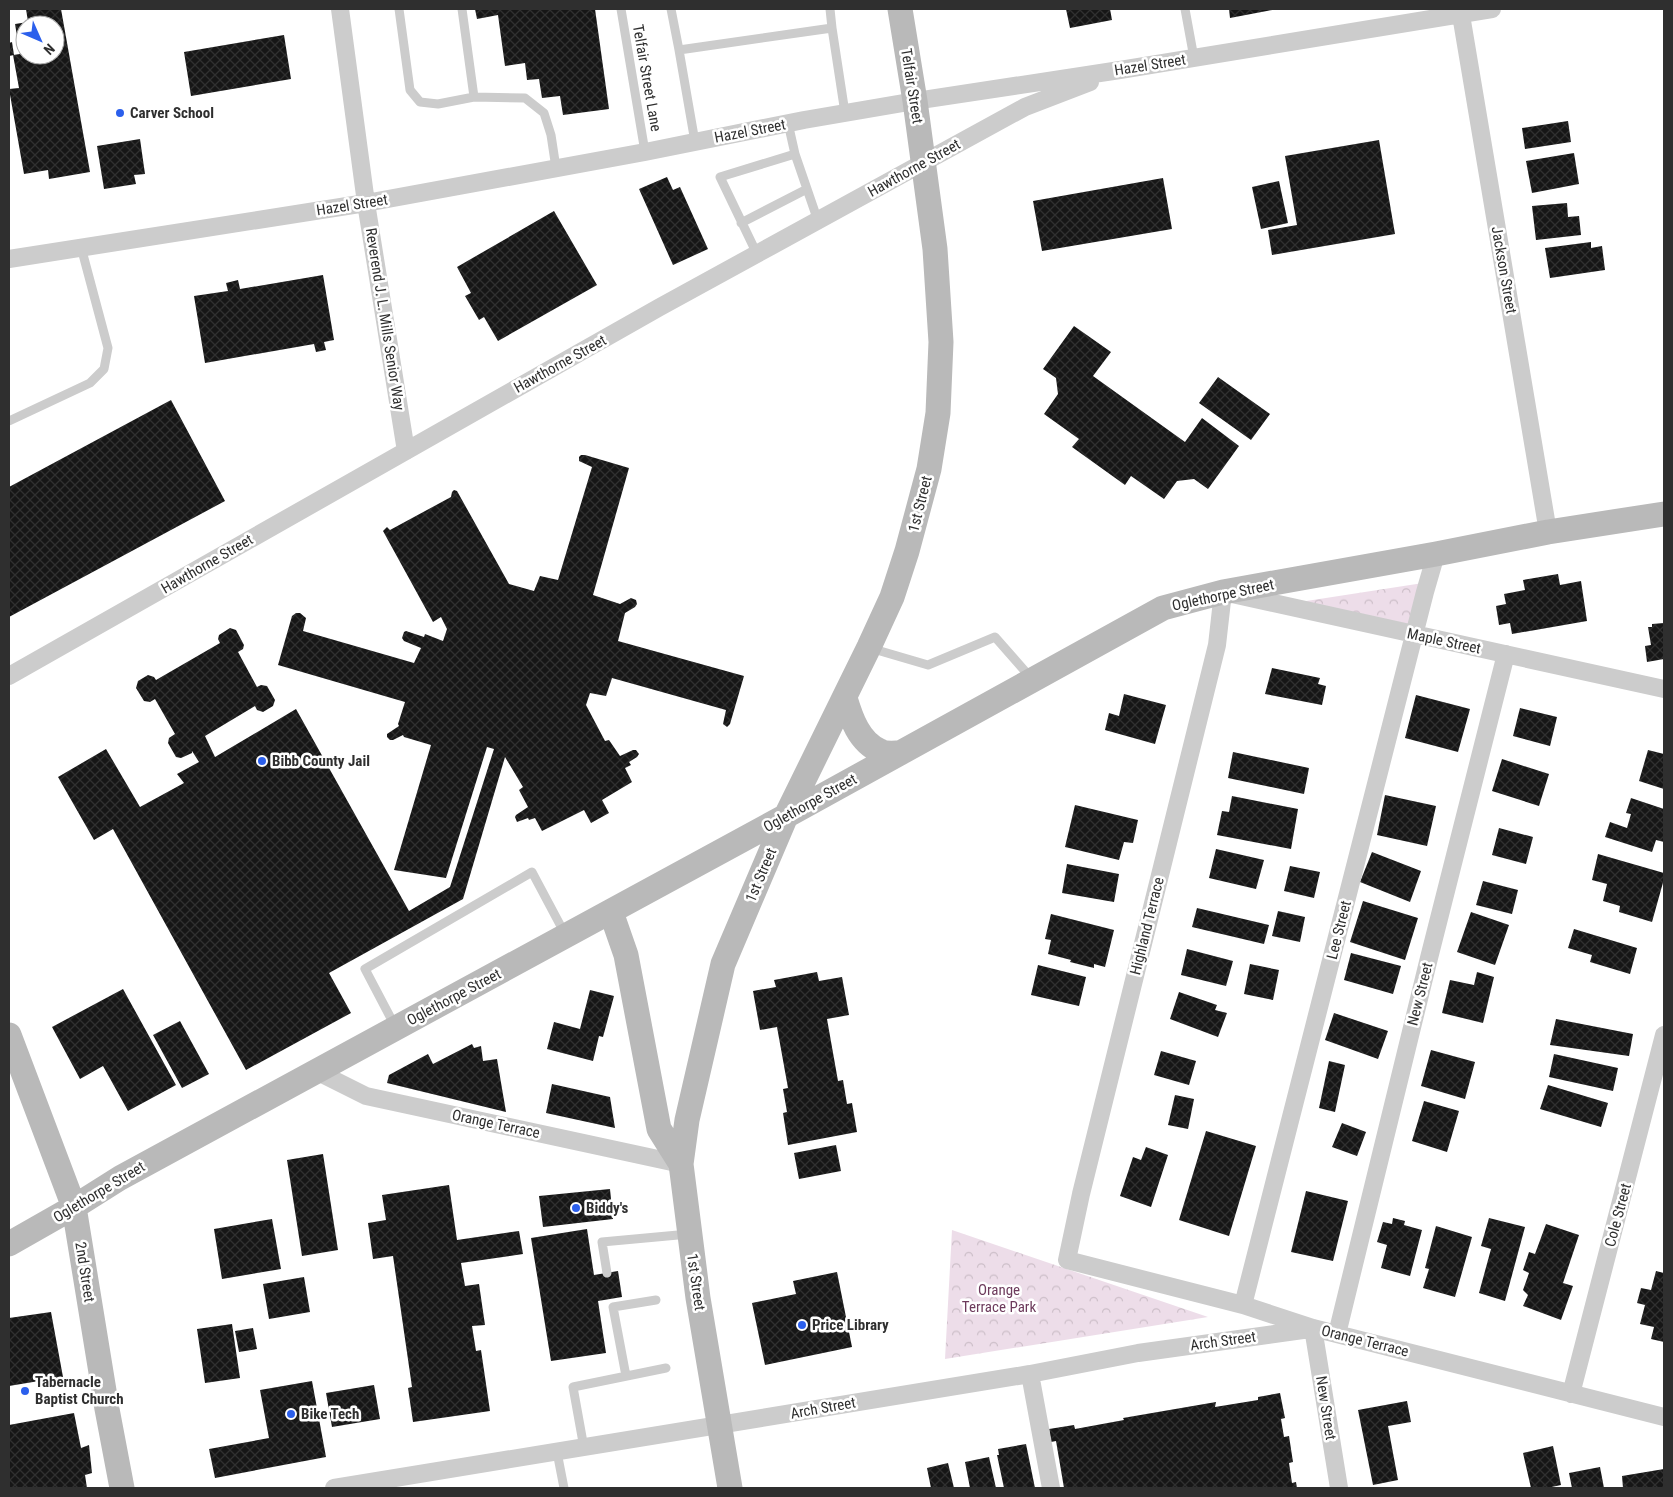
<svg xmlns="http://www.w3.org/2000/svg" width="1673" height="1497" font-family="'Roboto Condensed',sans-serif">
<defs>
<pattern id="park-crowns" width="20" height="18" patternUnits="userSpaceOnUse" patternTransform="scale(1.25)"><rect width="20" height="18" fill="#eddde9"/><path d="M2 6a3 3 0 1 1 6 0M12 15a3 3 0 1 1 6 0" fill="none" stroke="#ccbec8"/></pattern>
<pattern id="building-cross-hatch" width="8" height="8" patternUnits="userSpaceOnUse" patternTransform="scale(1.25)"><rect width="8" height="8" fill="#161616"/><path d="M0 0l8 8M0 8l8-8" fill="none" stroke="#303030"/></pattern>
</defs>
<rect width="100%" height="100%" fill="#fff"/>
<path fill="url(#park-crowns)" d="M 1423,583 L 1411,629 L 1300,602 Z
M 952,1230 L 1208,1317 L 945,1359 Z"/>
<path fill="url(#building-cross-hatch)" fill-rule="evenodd" d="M 26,9 L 61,9 L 90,172 L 49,179 L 48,170 L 24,174 L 9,89 L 19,88 L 13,55 L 20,54 L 15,24 L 28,22 ZM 25,25 L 55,25 L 55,55 L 25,55 Z
M 475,9 L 595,9 L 609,109 L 563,115 L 560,96 L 542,98 L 539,79 L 527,80 L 525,63 L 505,66 L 498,15 L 477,19 Z
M 1066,9 L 1110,9 L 1112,20 L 1070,28 Z
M 1229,9 L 1272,9 L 1272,10 L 1230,18 Z
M 284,35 L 291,79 L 191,96 L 184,52 Z
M 12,42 L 14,55 L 9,56 L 9,43 Z
M 1568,121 L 1571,142 L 1525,149 L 1522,128 Z
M 140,139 L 145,174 L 134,175 L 136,184 L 104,189 L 97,146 Z
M 1379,140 L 1395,234 L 1272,255 L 1268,230 L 1297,225 L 1285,156 Z
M 1574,153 L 1579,184 L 1532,193 L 1526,161 Z
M 667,177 L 673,190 L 680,187 L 708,249 L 673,265 L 639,189 Z
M 1163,178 L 1172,229 L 1042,251 L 1033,201 Z
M 1279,181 L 1288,223 L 1261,229 L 1252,187 Z
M 1567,203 L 1568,217 L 1579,216 L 1581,235 L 1536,240 L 1532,206 Z
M 554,211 L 597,285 L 498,341 L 484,317 L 479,320 L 465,296 L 471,293 L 457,267 Z
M 1591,242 L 1591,248 L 1602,246 L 1605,270 L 1550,278 L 1545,248 Z
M 323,275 L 334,340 L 324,342 L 326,350 L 316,352 L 314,344 L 205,363 L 194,296 L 228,291 L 226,283 L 238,280 L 240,289 Z
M 1074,326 L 1111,352 L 1093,376 L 1185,442 L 1202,418 L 1239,446 L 1208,489 L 1194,479 L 1177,481 L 1164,499 L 1131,476 L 1125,485 L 1072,447 L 1079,439 L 1044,414 L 1058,394 L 1056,378 L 1043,369 Z
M 1218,377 L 1270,414 L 1251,440 L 1199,403 Z
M 171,400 L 225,501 L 9,617 L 9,487 Z
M 581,455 L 585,455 L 629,468 L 593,595 L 620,604 L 631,598 L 636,600 L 637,604 L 635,607 L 625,613 L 618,641 L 744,676 L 730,724 L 727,727 L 723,724 L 726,710 L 612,678 L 606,696 L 590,693 L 586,705 L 605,741 L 609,740 L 620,756 L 633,750 L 636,750 L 639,754 L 637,757 L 629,762 L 631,765 L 625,768 L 632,782 L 602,800 L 609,813 L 591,823 L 584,810 L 542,831 L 535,818 L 529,820 L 528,818 L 517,822 L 515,817 L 516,815 L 528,807 L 519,790 L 523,787 L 505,757 L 463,899 L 329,973 L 351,1013 L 246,1070 L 113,829 L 94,840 L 58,777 L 106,749 L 140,807 L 184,783 L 177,774 L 199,762 L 192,751 L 192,753 L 181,758 L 176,757 L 168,743 L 169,738 L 175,734 L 155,699 L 150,702 L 144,701 L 136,688 L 138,681 L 148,675 L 154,677 L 156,680 L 220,643 L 218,639 L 219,635 L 230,628 L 236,630 L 244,645 L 243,649 L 238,652 L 257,687 L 261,685 L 267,686 L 275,700 L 273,706 L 263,712 L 257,710 L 255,706 L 205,736 L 215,757 L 296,709 L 409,911 L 450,887 L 494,749 L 487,747 L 446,878 L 394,870 L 431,745 L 404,737 L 403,735 L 393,740 L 390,740 L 387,737 L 387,734 L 399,726 L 398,724 L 405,702 L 278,665 L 292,616 L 296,613 L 300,613 L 306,618 L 303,631 L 414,663 L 421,648 L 404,641 L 402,638 L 404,632 L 406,631 L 424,637 L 425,634 L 443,641 L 447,629 L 441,617 L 433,622 L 383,531 L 387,527 L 390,530 L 451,497 L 452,492 L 454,490 L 457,491 L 509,584 L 534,591 L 540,576 L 558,580 L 592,467 L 579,461 L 579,457 Z
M 1558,574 L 1560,585 L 1581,581 L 1587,621 L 1512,634 L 1510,623 L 1499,625 L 1496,606 L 1506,604 L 1504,594 L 1525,590 L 1523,580 Z
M 1664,623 L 1664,659 L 1647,662 L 1645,646 L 1651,645 L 1648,627 L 1652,627 L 1652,624 Z
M 1272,668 L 1320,678 L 1318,684 L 1326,686 L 1322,705 L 1265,694 Z
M 1124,694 L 1166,705 L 1155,744 L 1105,730 L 1109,713 L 1119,716 Z
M 1416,695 L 1470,709 L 1458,752 L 1405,738 Z
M 1520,708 L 1557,717 L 1550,746 L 1513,736 Z
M 1648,750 L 1664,754 L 1664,789 L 1639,781 Z
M 1233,752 L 1309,768 L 1304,794 L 1228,778 Z
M 1502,759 L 1549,774 L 1539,806 L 1492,791 Z
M 1385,795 L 1436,806 L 1427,846 L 1377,835 Z
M 1232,796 L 1298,809 L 1291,849 L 1217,835 L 1222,811 L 1229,812 Z
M 1631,798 L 1664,809 L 1664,842 L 1656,840 L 1652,852 L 1605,837 L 1610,822 L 1627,828 L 1631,814 L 1626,813 Z
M 1075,805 L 1138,820 L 1133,843 L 1124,842 L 1119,860 L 1065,847 Z
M 1499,828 L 1533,837 L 1526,864 L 1492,855 Z
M 1216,849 L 1264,860 L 1256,889 L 1209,878 Z
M 1372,852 L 1421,871 L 1410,902 L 1360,882 Z
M 1598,854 L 1664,873 L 1664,879 L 1652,922 L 1619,912 L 1620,906 L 1603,901 L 1607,884 L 1592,880 Z
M 1067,864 L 1119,874 L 1114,902 L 1062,893 Z
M 1290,866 L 1320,872 L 1314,898 L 1284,891 Z
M 1483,881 L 1518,890 L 1512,914 L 1476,905 Z
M 1363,901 L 1418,918 L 1405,960 L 1350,942 Z
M 1197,908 L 1269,925 L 1264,944 L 1192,927 Z
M 1278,911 L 1305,917 L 1300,942 L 1272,936 Z
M 1471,912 L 1509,925 L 1495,965 L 1457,952 Z
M 1051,914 L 1114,930 L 1105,967 L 1094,964 L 1094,968 L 1070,962 L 1071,960 L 1048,954 L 1051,940 L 1045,939 Z
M 1574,929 L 1637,948 L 1630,974 L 1590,962 L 1592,955 L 1568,948 Z
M 1187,949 L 1233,961 L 1226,986 L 1181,975 Z
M 1351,953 L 1401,966 L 1393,994 L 1344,980 Z
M 1250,964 L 1279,970 L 1273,1000 L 1244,994 Z
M 1038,965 L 1086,977 L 1079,1006 L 1031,995 Z
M 817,972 L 819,981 L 842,977 L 849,1015 L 827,1019 L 838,1081 L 843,1080 L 847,1104 L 852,1103 L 857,1132 L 788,1145 L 783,1113 L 787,1112 L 783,1089 L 788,1088 L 777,1027 L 760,1030 L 753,991 L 776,987 L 774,980 Z
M 1477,972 L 1494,977 L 1483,1023 L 1442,1013 L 1450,980 L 1474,985 Z
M 123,989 L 176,1085 L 128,1111 L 103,1066 L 80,1079 L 52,1027 Z
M 590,990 L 614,996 L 603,1037 L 599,1036 L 593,1061 L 547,1049 L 554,1022 L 580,1029 Z
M 1179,992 L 1217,1005 L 1215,1010 L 1227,1013 L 1218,1037 L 1170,1019 Z
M 1334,1013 L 1388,1031 L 1378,1059 L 1325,1040 Z
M 1556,1019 L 1633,1034 L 1629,1056 L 1550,1045 Z
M 180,1021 L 209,1074 L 182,1088 L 153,1035 Z
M 472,1044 L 474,1048 L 481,1046 L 483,1061 L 497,1059 L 506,1112 L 387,1083 L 389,1075 L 428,1054 L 433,1064 Z
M 1431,1050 L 1475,1062 L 1465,1099 L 1421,1086 Z
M 1161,1051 L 1196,1061 L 1189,1085 L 1154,1075 Z
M 1554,1054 L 1618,1068 L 1613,1091 L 1549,1077 Z
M 1329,1061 L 1345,1065 L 1335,1112 L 1319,1108 Z
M 552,1084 L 610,1097 L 615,1128 L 546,1113 Z
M 1548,1085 L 1608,1103 L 1601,1127 L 1540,1109 Z
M 1175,1095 L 1194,1099 L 1188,1129 L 1168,1125 Z
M 1424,1101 L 1459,1111 L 1447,1152 L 1412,1141 Z
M 1342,1123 L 1366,1132 L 1357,1156 L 1332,1147 Z
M 1206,1131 L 1256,1146 L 1229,1236 L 1179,1220 Z
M 836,1145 L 841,1171 L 799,1179 L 794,1153 Z
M 1146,1147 L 1168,1155 L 1151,1207 L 1120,1196 L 1133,1157 L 1141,1160 Z
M 323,1154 L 338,1250 L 302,1256 L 287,1160 Z
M 449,1185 L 457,1240 L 519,1231 L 523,1254 L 461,1263 L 465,1286 L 479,1284 L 485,1325 L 472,1326 L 476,1351 L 481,1350 L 490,1411 L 413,1422 L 408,1388 L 412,1387 L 393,1256 L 373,1259 L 368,1223 L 386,1220 L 382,1195 Z
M 610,1189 L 613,1219 L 543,1227 L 539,1196 Z
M 1306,1191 L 1348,1201 L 1333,1261 L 1291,1252 Z
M 1393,1218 L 1405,1221 L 1404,1225 L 1422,1230 L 1410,1276 L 1381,1268 L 1387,1245 L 1377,1242 L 1383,1222 L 1392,1224 Z
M 1489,1218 L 1525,1227 L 1505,1301 L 1479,1293 L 1491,1249 L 1481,1246 Z
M 272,1219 L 281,1269 L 222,1279 L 214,1229 Z
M 1546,1224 L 1579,1235 L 1563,1283 L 1573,1286 L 1561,1320 L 1523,1306 L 1528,1295 L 1523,1290 L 1529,1273 L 1523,1270 L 1529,1252 L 1535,1254 Z
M 1436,1226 L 1472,1237 L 1455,1297 L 1423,1288 L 1429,1269 L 1425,1268 Z
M 587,1229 L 594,1275 L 618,1271 L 622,1297 L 598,1301 L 606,1353 L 551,1361 L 531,1238 Z
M 1656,1271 L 1664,1273 L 1664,1342 L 1651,1339 L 1654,1327 L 1640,1324 L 1645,1305 L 1637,1303 L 1641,1288 L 1651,1290 Z
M 837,1272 L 852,1347 L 765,1365 L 752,1303 L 796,1294 L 793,1281 Z
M 304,1277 L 310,1312 L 269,1319 L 263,1284 Z
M 51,1312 L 63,1377 L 9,1386 L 9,1318 Z
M 232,1324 L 240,1378 L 205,1383 L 197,1329 Z
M 253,1328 L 257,1349 L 239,1352 L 235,1331 Z
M 312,1381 L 326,1457 L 215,1478 L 209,1449 L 269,1438 L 260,1390 Z
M 374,1385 L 380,1419 L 332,1427 L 326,1393 Z
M 1280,1393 L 1285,1418 L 1281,1419 L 1284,1437 L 1289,1436 L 1293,1462 L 1289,1463 L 1292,1483 L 1296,1482 L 1297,1488 L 1064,1488 L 1056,1441 L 1051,1442 L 1049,1429 L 1074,1425 L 1075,1429 L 1124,1420 L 1123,1418 L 1216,1402 L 1215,1407 L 1258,1400 L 1258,1397 Z
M 1407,1401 L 1411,1422 L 1388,1426 L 1398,1480 L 1373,1485 L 1358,1410 Z
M 74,1413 L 81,1448 L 89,1445 L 92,1473 L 85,1475 L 87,1488 L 9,1488 L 9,1425 Z
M 1026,1444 L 1035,1488 L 1004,1488 L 997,1455 L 999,1455 L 998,1449 Z
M 1553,1446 L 1561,1485 L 1547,1488 L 1531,1488 L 1523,1453 Z
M 989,1457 L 996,1488 L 970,1488 L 965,1462 Z
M 948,1463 L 954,1488 L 931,1488 L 927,1468 Z
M 1600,1467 L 1604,1488 L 1572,1488 L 1569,1473 Z
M 1664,1469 L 1664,1488 L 1623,1488 L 1622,1476 Z"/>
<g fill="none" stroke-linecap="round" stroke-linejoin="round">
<path stroke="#ccc" stroke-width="9" d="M 399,9 L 410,90 L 420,102 L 438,104 L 474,97 L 525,98 L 544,113 L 551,135 L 556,168
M 462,9 L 474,97
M 621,9 L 645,152
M 671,9 L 679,50
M 830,9 L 832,28
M 1185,9 L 1194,58
M 788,123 L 795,154
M 695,142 L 679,50 L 832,28 L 845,113
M 741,223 L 807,189
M 757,254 L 720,177 L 795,154 L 818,221
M 9,421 L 90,383 L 104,369 L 108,348 L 81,247
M 870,648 L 928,665 L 995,637 L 1031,678
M 396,1028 L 365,969 L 532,872 L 565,934
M 607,1273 L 602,1242 L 689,1234
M 626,1376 L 613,1307 L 656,1300
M 584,1448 L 573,1387 L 666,1368
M 557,1452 L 564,1488"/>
<path stroke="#ccc" stroke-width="18" d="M 340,9 L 366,203 L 406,451
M 1460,9 L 1548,532
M 9,259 L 366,203 L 645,152 L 804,120 L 915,101 L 1120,70 L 1492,9
M 9,676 L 660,307 L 1025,107 L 1090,82
M 1664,689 L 1223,592 L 1217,645 L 1081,1194 L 1067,1260 L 1243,1305 L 1313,1328 L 1664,1417
M 316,1071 L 366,1096 L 681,1164
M 1243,1305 L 1425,592 L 1436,554
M 1313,1328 L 1339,1488
M 1337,1334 L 1429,958 L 1506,654
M 1030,1374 L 1051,1488
M 1571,1394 L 1664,1035
M 334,1488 L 1030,1374 L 1138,1353 L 1310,1329"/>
<path stroke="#b9b9b9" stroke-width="25" d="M 845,698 C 851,718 859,742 880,751 C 885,754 894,753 900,753
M 611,912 L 626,955 L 659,1129 L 681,1164
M 9,1035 L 74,1207 L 107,1409 L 122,1488
M 9,1244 L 74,1207 L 120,1178 L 786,816 L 1163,608 L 1223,592 L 1436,554 L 1548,532 L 1664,514
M 730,1488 L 698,1298 L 681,1164 L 687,1120 L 723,964 L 786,816 L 869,647 L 892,597 L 907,551 L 929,469 L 938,413 L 941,342 L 935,249 L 915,101 L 900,9"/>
</g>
<g fill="#2b5fec" stroke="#fff" stroke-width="2">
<circle cx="120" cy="113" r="5"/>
<circle cx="262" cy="761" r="5"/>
<circle cx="576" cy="1208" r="5"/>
<circle cx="802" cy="1325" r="5"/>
<circle cx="25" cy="1391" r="5"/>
<circle cx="291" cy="1414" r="5"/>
</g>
<g text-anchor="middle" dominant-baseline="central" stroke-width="5" stroke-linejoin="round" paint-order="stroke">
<g font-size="15" fill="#2f2f2f" stroke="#fff">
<text transform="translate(1150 65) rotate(-9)">Hazel Street</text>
<text transform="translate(647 78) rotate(80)">Telfair Street Lane</text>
<text transform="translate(912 86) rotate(81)">Telfair Street</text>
<text transform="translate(750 131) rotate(-11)">Hazel Street</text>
<text transform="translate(914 168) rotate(-29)">Hawthorne Street</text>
<text transform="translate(352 205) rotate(-9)">Hazel Street</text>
<text transform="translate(1504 270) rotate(80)">Jackson Street</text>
<text transform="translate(385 319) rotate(81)">Reverend J. L. Mills Senior Way</text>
<text transform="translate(560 364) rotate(-29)">Hawthorne Street</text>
<text transform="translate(920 504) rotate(-76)">1st Street</text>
<text transform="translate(207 564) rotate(-30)">Hawthorne Street</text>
<text transform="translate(1223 595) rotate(-12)">Oglethorpe Street</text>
<text transform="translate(1444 641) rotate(12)">Maple Street</text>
<text transform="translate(810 803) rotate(-29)">Oglethorpe Street</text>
<text transform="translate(761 875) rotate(-67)">1st Street</text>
<text transform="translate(1147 926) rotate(-76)">Highland Terrace</text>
<text transform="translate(1339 930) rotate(-76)">Lee Street</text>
<text transform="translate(1420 994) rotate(-76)">New Street</text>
<text transform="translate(454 997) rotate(-28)">Oglethorpe Street</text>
<text transform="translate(496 1124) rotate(12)">Orange Terrace</text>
<text transform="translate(99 1192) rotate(-31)">Oglethorpe Street</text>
<text transform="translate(1618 1215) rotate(-75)">Cole Street</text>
<text transform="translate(85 1272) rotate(81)">2nd Street</text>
<text transform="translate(696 1282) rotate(82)">1st Street</text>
<text transform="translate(1223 1341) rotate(-8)">Arch Street</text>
<text transform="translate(1365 1341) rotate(14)">Orange Terrace</text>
<text transform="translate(823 1408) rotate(-10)">Arch Street</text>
<text transform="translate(1326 1408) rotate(81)">New Street</text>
</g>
<g font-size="15" font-weight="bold" fill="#2f2f2f" stroke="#fff" text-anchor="start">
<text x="130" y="113">Carver School</text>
<text x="272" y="761">Bibb County Jail</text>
<text x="586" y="1208">Biddy's</text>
<text x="812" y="1325">Price Library</text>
<text x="35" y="1382">Tabernacle<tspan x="35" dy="17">Baptist Church</tspan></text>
<text x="301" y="1414">Bike Tech</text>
</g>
<g font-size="15" fill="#6d3b5c" stroke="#fff">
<text x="999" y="1290">Orange<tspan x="999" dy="17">Terrace Park</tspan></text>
</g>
</g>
<rect width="1673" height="1497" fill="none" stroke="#2f2f2f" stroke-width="20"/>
<g transform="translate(40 40) rotate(135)"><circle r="24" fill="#ffffff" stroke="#acacac"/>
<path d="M0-4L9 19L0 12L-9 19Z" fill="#2b5fec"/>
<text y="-8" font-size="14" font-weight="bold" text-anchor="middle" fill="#2f2f2f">N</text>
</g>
</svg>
